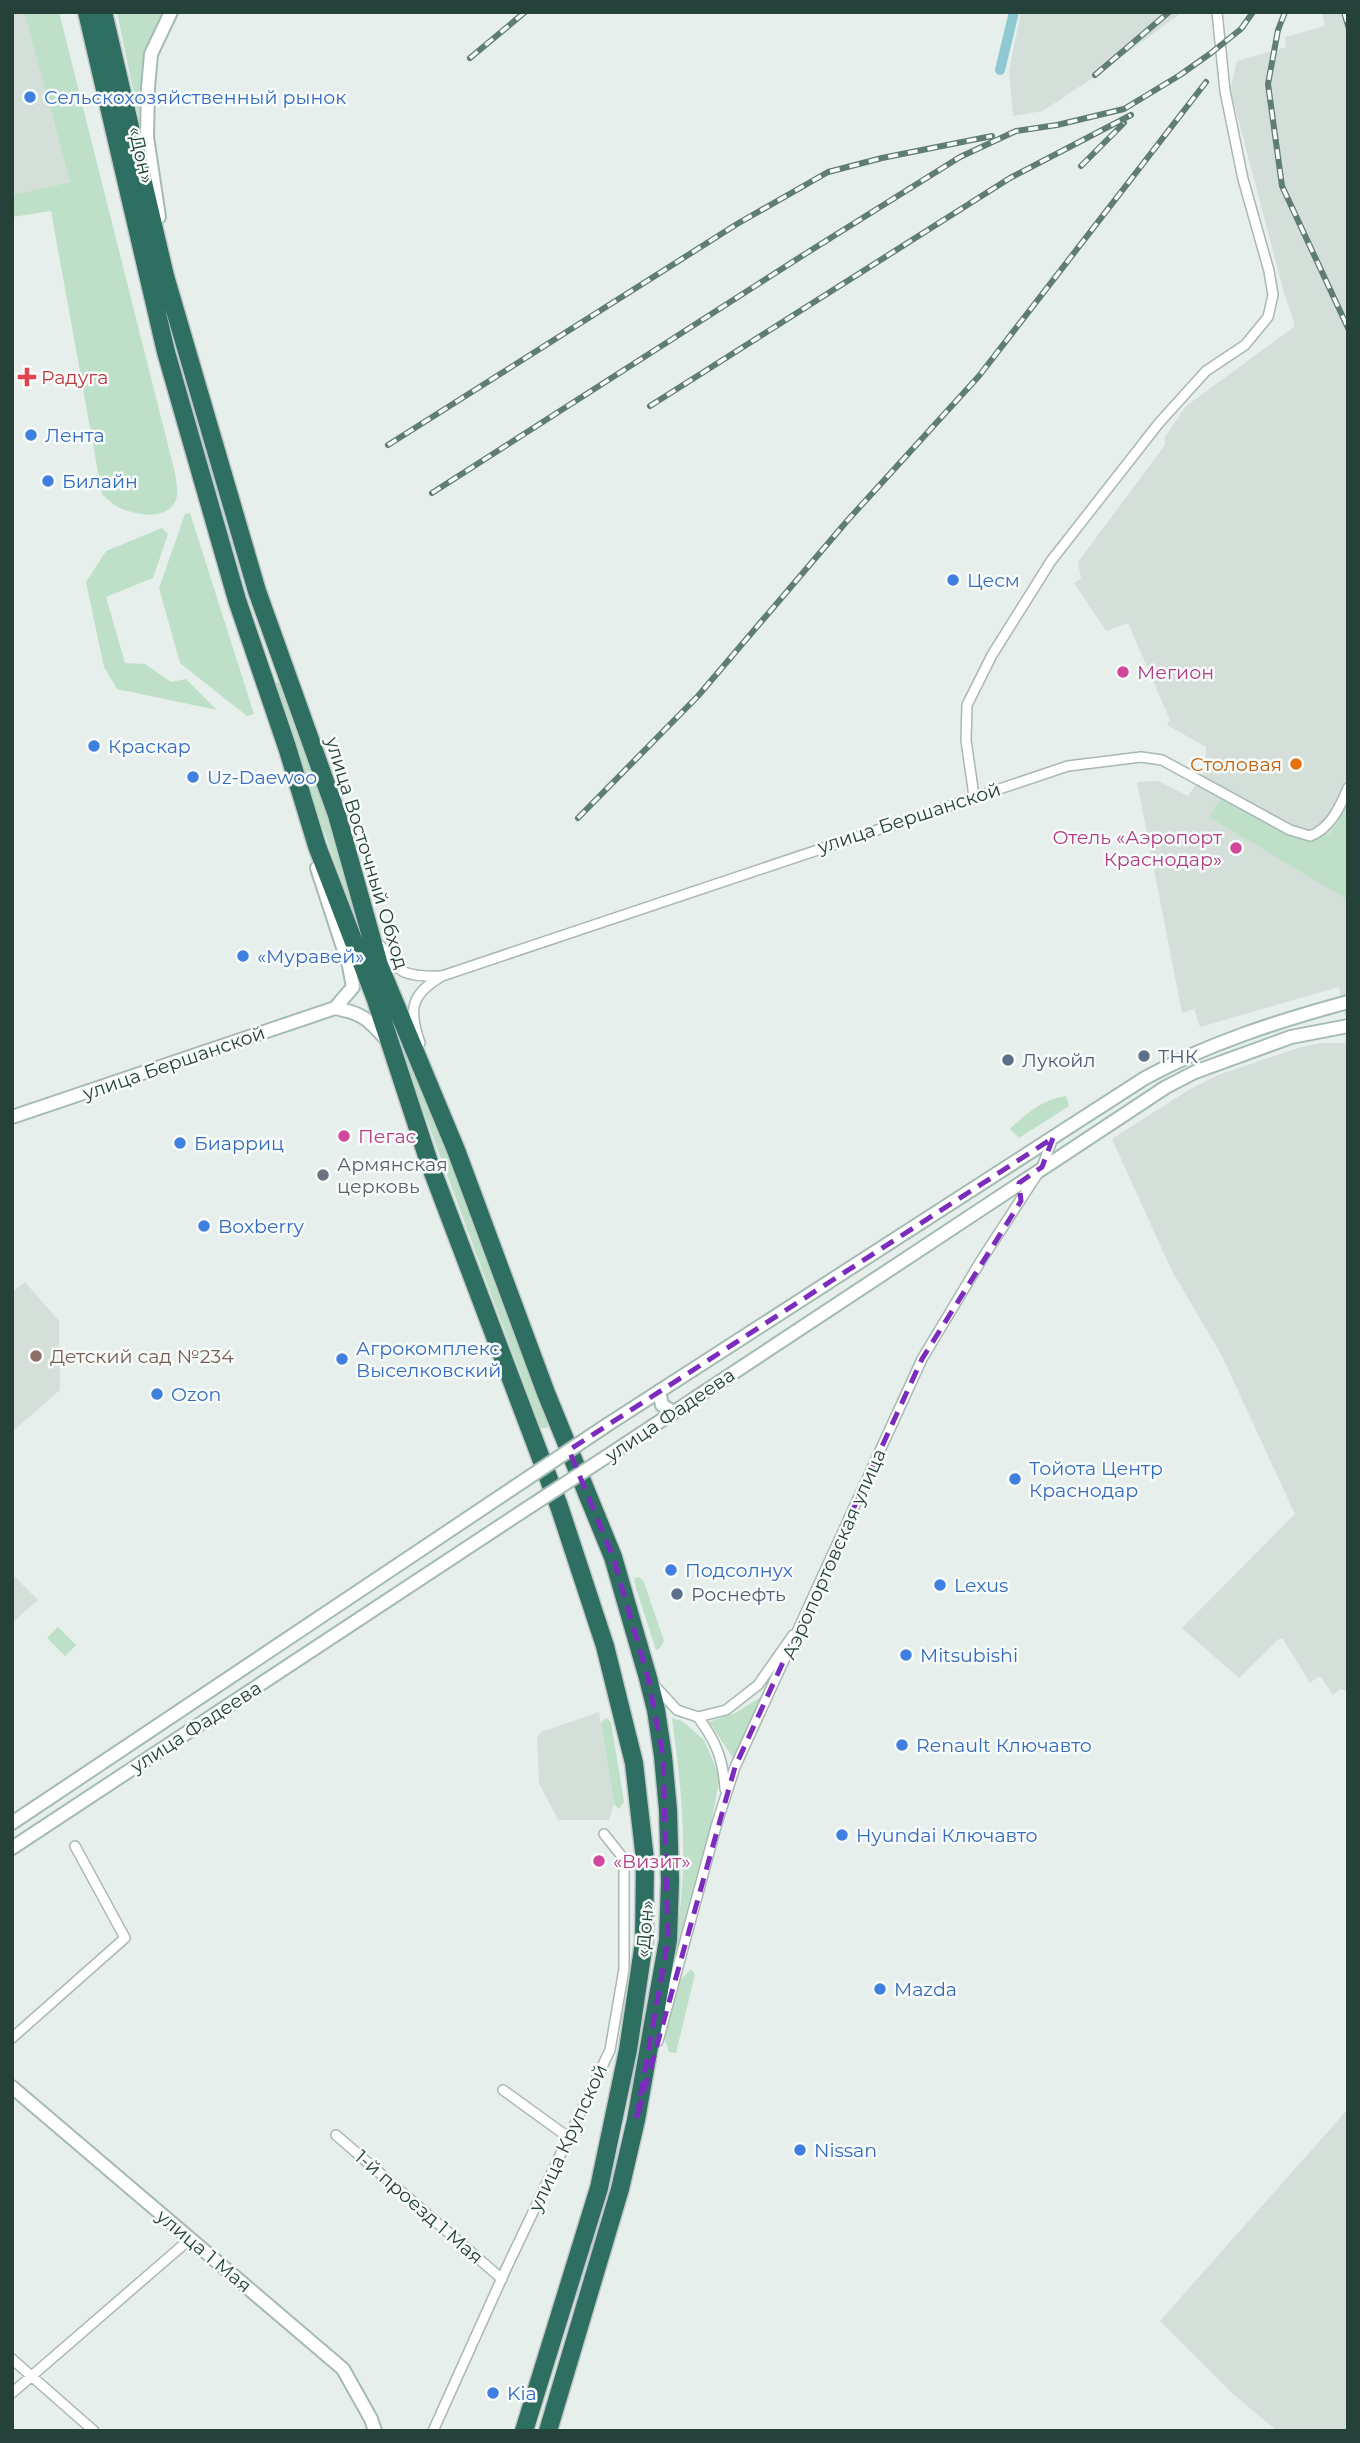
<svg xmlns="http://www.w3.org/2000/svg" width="1360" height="2443" font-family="Montserrat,sans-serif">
<rect width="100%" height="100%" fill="#e6efeb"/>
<path fill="#d4dfda" d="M 12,12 L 24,12 L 70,182 L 12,195 Z
M 1021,12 L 1182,12 L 1103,71 L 1043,111 L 1013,116 L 1009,71 Z
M 1322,12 L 1348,12 L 1348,1694 L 1346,1691 L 1340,1689 L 1333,1695 L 1321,1677 L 1317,1677 L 1310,1683 L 1283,1639 L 1279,1639 L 1239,1678 L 1182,1628 L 1295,1514 L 1222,1356 L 1172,1271 L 1112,1139 L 1190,1089 L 1218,1075 L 1298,1048 L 1320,1043 L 1345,1043 L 1347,1026 L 1339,987 L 1200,1027 L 1194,1009 L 1182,1013 L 1137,782 L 1158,781 L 1188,796 L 1205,771 L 1206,747 L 1167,725 L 1170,720 L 1128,623 L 1106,631 L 1074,583 L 1081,579 L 1078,562 L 1165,445 L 1165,437 L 1186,406 L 1294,327 L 1294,322 L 1284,293 L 1232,96 L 1231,86 L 1237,61 L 1286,47 L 1285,37 L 1325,26 Z
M 25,1282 L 59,1321 L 60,1390 L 12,1432 L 12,1292 Z
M 12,1574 L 38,1600 L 12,1623 Z
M 599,1712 L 614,1804 L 609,1820 L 558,1820 L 539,1783 L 537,1738 L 541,1732 Z
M 1348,2109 L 1348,2431 L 1277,2431 L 1233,2394 L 1160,2321 Z"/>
<path fill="#bfe0c8" d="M 24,12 L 59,12 L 175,473 C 176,480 178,489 177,496 C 172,521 137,516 120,508 C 113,505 108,499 102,494 L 51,211 L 12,217 L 12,195 L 70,182 Z
M 117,12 L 163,12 C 144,46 141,81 139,119 Z
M 190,513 L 254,714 L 247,716 L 180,663 L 159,588 L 185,514 Z
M 162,528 L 168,534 L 153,578 L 106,597 L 125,663 L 145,664 L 171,682 L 186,679 L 217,710 L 117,689 L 104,667 L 86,582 L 106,551 Z
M 278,682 L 284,683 L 445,1139 L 551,1425 L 546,1428 L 541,1428 L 531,1402 L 381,996 L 274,686 Z
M 1222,798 L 1301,839 L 1316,839 L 1330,834 L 1338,822 L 1340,812 L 1348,804 L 1348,900 L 1209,817 Z
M 1066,1096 L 1069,1106 L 1019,1138 L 1010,1129 C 1028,1112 1042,1100 1066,1096 Z
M 639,1577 L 644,1582 L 664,1641 L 660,1648 L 656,1650 L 636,1588 L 634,1578 Z
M 58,1627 L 76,1645 L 65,1656 L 47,1638 Z
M 764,1695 L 735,1761 L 709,1722 L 735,1713 Z
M 606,1718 L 611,1722 L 624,1802 L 619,1809 L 614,1804 L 601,1723 Z
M 672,1718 L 682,1721 L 704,1740 L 720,1777 L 711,1824 L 671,1974 C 677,1936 683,1896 683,1857 C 684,1811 678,1764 672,1718 Z
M 691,1969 L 695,1974 L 676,2053 L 669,2052 L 664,2038 L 681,1979 Z"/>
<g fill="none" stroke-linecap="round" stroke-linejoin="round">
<path stroke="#8ec9d4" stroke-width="10" d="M 1000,70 L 1014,12"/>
<g stroke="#a8b8b2" stroke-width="12">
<path id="street" d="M 974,796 L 966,740 L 967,705 L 992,655 L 1051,561 L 1159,423 L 1206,371 L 1245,345 L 1268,317 L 1273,295 L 1269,271 L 1243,179 L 1225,91 L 1217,12
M 381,946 C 395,975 411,977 441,976
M 420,1043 C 408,1009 411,994 442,976 L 1068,766 L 1141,757 L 1162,760 L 1290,830 L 1310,836 C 1330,829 1340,807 1348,788
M 655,1686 L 677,1710 L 698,1717 L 726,1710 L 758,1685 L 793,1635
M 698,1717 C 716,1742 723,1758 725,1789
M 12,2038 L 125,1938 L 75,1846
M 658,2041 L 717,1823 L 735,1767 L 922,1359 L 982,1259 L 1042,1167 L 1053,1138
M 503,2090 L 568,2137
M 336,2135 L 502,2279
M 12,2359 L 94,2431
M 12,2393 L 190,2239
M 433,2431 L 506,2269 L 610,2050 L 624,1969 L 624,1859 L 604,1834"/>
</g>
<g stroke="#a4bbb3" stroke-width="16">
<path id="secondary" d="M 159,217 L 147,137 L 148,88 L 151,54 L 171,12
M 335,1008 C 362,1013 368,1019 386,1039
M 12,1117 L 335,1008 L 353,987 L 349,966 L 317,868
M 659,1391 L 662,1405 L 673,1412
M 607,1425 L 1145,1078 C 1209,1043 1278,1021 1348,1002
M 615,1451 L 1166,1087 L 1195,1072 L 1291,1037 L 1348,1026
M 12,1823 L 513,1488
M 12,1848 L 520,1513
M 12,2087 L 343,2369 L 371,2419 L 375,2431"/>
</g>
<g stroke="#c2cac8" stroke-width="21">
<path id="highway" d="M 87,12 L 166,352 L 237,600 L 287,747 L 317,846 L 375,997 L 429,1162 L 559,1506 L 605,1646 L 634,1763 L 645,1860 L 644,1942 L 628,2050 L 599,2188 L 524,2431
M 103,12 L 165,276 L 257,591 L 337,815 L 379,965 L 456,1150 L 546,1393 L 613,1557 L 648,1678 L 656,1710 L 663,1756 L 668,1810 L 670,1881 L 668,1940 L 636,2120 L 620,2189 L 548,2431"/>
</g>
<use href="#street" stroke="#fff" stroke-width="9"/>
<use href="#secondary" stroke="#fff" stroke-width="12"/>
<use href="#highway" stroke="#2f6f62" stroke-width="18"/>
<g stroke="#5f7d75" stroke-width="6">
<path id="rail" d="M 1285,12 L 1278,30 L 1268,84 L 1282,186 L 1348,328
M 1344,12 L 1348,26
M 470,58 L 525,12
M 1095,75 L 1169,12
M 1081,166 L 1124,123
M 650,406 L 1010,178 L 1131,115
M 388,445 L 737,224 L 828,172 L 882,158 L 992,136
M 432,493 L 805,254 L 960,157 L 1016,131 L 1057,125 L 1124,109 L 1180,75 L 1211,53 L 1241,29 L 1253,12
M 578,818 L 698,696 L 847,521 L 979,376 L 1206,82"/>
</g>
<use href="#rail" stroke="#f7fbf9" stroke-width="3.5" stroke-dasharray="10" stroke-linecap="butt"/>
<g stroke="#a4bbb3" stroke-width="16" stroke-linecap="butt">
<path id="secondary-bridge" d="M 513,1488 L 607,1425
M 520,1513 L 615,1451"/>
</g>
<use href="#secondary-bridge" stroke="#fff" stroke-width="12"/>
</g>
<path fill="none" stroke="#7b2cbf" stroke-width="5" stroke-dasharray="14 9" stroke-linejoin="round" d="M 1053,1138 L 1042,1167 L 1019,1183 L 1021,1201 L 922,1359 L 735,1767 L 636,2120 L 668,1940 L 663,1756 L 648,1678 L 613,1557 L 569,1450 Z"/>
<g fill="#3f7fe0" stroke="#f7fbf9" stroke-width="2.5">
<circle cx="30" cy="97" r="7"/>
<circle cx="31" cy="435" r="7"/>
<circle cx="48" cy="481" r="7"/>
<circle cx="953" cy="580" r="7"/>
<circle cx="94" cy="746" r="7"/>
<circle cx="193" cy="777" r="7"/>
<circle cx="243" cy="956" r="7"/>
<circle cx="180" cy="1143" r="7"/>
<circle cx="204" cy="1226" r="7"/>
<circle cx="342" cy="1359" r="7"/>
<circle cx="157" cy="1394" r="7"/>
<circle cx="1015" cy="1479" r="7"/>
<circle cx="671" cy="1570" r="7"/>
<circle cx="940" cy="1585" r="7"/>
<circle cx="906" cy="1655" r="7"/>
<circle cx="902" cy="1745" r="7"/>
<circle cx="842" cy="1835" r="7"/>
<circle cx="880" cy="1989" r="7"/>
<circle cx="800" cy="2150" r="7"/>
<circle cx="493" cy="2393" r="7"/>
</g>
<path fill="#e0444e" stroke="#f7fbf9" stroke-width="2.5" d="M23.5 366.5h7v7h7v7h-7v7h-7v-7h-7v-7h7z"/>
<g fill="#d1479c" stroke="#f7fbf9" stroke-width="2.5">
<circle cx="1123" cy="672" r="7"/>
<circle cx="1236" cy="848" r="7"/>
<circle cx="344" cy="1136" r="7"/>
<circle cx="599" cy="1861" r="7"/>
</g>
<circle fill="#e8710a" stroke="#f7fbf9" stroke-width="2.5" cx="1296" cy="764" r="7"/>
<g fill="#5c6f8a" stroke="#f7fbf9" stroke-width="2.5">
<circle cx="1144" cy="1056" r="7"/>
<circle cx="1008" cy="1060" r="7"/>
<circle cx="677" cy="1594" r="7"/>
</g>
<circle fill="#6b7280" stroke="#f7fbf9" stroke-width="2.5" cx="323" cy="1175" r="7"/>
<circle fill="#8d6e63" stroke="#f7fbf9" stroke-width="2.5" cx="36" cy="1356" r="7"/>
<g text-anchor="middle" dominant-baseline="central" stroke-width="5" stroke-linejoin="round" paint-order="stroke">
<g font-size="19" fill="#366cbe" stroke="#f7fbf9" text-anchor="start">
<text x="44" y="97">Сельскохозяйственный рынок</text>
<text x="45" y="435">Лента</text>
<text x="62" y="481">Билайн</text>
<text x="967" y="580">Цесм</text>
<text x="108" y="746">Краскар</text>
<text x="207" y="777">Uz-Daewoo</text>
<text x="257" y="956">«Муравей»</text>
<text x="194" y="1143">Биарриц</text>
<text x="218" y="1226">Boxberry</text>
<text x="356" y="1348">Агрокомплекс<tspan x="356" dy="22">Выселковский</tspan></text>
<text x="171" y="1394">Ozon</text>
<text x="1029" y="1468">Тойота Центр<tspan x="1029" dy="22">Краснодар</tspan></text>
<text x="685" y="1570">Подсолнух</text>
<text x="954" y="1585">Lexus</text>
<text x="920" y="1655">Mitsubishi</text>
<text x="916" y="1745">Renault Ключавто</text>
<text x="856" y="1835">Hyundai Ключавто</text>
<text x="894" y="1989">Mazda</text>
<text x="814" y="2150">Nissan</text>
<text x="507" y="2393">Kia</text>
</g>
<g font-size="19" fill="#24423a" stroke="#f7fbf9">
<text transform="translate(141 155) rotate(77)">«Дон»</text>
<text transform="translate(909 818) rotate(-18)">улица Бершанской</text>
<text transform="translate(367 853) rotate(73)">улица Восточный Обход</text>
<text transform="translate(174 1063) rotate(-19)">улица Бершанской</text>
<text transform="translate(670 1415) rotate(-34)">улица Фадеева</text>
<text transform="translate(834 1554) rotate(-66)">Аэропортовская улица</text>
<text transform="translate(196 1727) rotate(-33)">улица Фадеева</text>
<text transform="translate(645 1929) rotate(-85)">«Дон»</text>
<text transform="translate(568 2138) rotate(-65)">улица Крупской</text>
<text transform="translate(419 2207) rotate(41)">1-й проезд 1 Мая</text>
<text transform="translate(204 2251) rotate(40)">улица 1 Мая</text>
</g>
<g font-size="19" fill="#be3a42" stroke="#f7fbf9" text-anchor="start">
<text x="41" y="377">Радуга</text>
</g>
<g font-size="19" fill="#b23c85" stroke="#f7fbf9" text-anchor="start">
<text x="1137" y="672">Мегион</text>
<text x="1222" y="837" text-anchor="end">Отель «Аэропорт<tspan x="1222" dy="22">Краснодар»</tspan></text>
<text x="358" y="1136">Пегас</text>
<text x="613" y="1861">«Визит»</text>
</g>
<g font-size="19" fill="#c56008" stroke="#f7fbf9" text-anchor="end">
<text x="1282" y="764">Столовая</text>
</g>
<g font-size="19" fill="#4e5e75" stroke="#f7fbf9" text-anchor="start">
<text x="1158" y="1056">ТНК</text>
<text x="1022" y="1060">Лукойл</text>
<text x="691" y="1594">Роснефть</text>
</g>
<g font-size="19" fill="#5b616d" stroke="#f7fbf9" text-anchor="start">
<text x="337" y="1164">Армянская<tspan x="337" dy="22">церковь</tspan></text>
</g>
<g font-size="19" fill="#785e54" stroke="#f7fbf9" text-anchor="start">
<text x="50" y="1356">Детский сад №234</text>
</g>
</g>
<rect width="1360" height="2443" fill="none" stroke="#24423a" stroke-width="28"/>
</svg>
